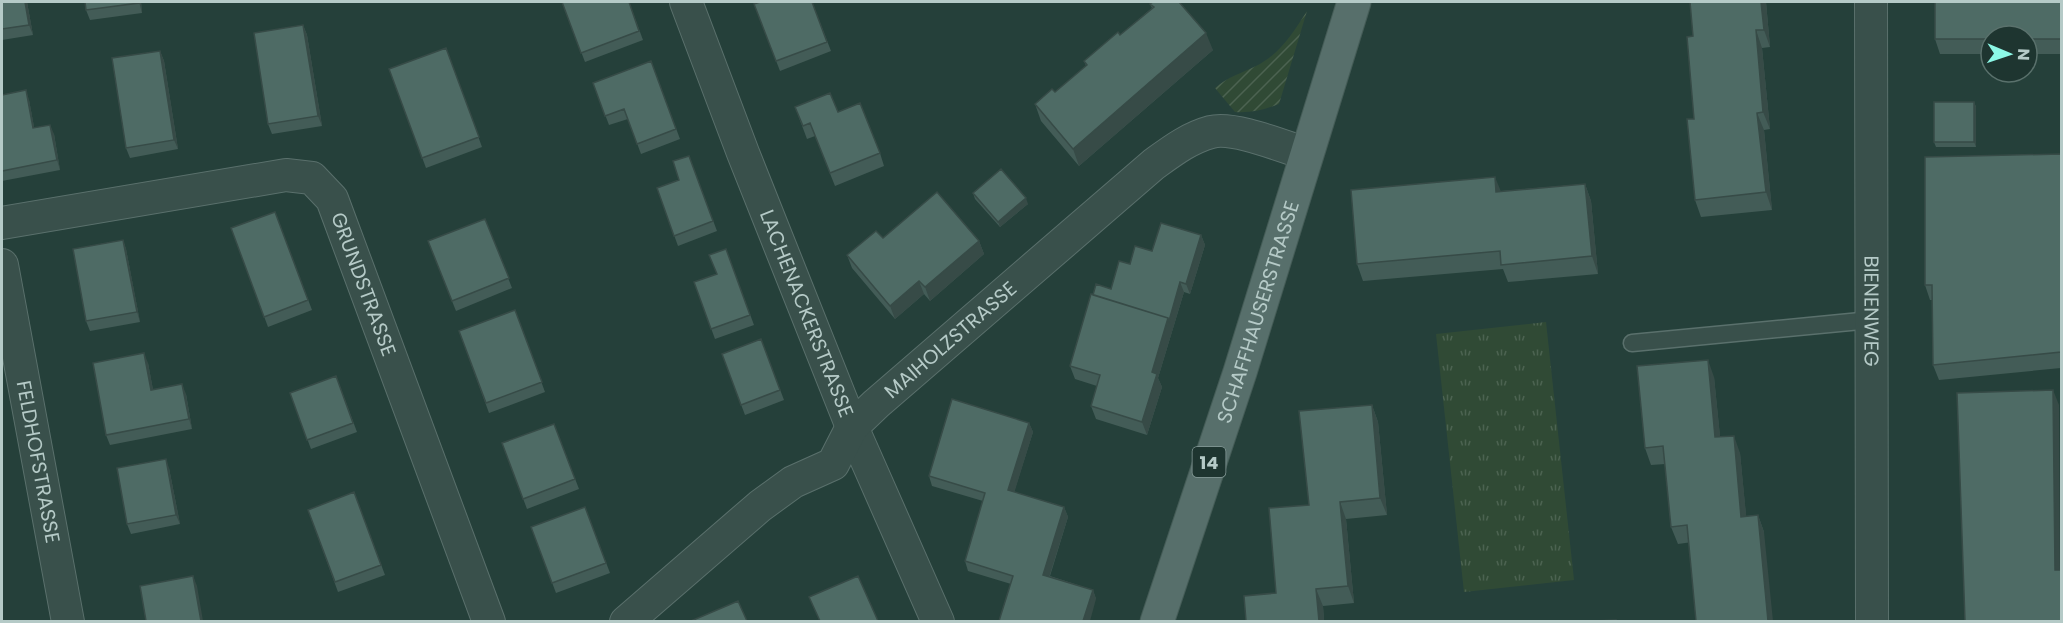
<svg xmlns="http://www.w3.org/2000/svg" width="2063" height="623" font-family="Poppins,sans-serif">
<defs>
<pattern id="grass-tufts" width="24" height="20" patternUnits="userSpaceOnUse" patternTransform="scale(1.5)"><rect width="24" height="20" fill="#304a35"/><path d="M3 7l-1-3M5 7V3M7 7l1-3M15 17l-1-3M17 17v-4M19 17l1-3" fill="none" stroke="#4c6351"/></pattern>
<pattern id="garden-furrows" width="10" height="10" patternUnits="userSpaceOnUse" patternTransform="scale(1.5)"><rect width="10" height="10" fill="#304a35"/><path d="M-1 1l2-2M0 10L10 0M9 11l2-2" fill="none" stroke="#4c6351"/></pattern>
</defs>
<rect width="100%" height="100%" fill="#25403a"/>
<path fill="url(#grass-tufts)" d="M 1546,322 L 1574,580 L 1464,592 L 1436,334 Z"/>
<path fill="url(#garden-furrows)" d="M 1307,11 L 1279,104 C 1264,110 1251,113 1235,112 L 1215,88 C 1227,77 1242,73 1256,66 C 1280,54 1293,33 1307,11 Z"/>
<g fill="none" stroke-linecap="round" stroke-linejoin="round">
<g stroke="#5a706c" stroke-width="19">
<path id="lane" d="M 1632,343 L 1871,320"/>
</g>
<g stroke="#5a706c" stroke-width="34">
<g id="street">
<path id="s1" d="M 686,2 L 743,153 L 852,427 L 938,622"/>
<path id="s2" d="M 1871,2 L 1872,622"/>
<path id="s3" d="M 2,223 L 286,175 L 312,178 L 332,199 L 489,622"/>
<path id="s4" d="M 2,265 L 68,622"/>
<path id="s5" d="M 626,622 L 760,506 L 793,482 L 833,464 L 852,427 L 876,404 L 1154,164 C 1172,151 1189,138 1211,132 C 1234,126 1284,147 1307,154"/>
</g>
</g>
<g stroke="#455c57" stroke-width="35">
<g id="primary">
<path id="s6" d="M 1157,622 L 1240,372 L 1354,2"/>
</g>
</g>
<use href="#lane" stroke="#39504b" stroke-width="16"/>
<use href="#street" stroke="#39504b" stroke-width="32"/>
<use href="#primary" stroke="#576f6b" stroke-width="33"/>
</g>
<path fill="#435c57" d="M 2,2 L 27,2 L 33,35 L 2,40 Z
M 85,2 L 141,2 L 142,13 L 90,20 L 86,10 Z
M 562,2 L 629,2 L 643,40 L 585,62 Z
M 812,2 L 831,51 L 780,71 L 754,4 Z
M 1766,2 L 1770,47 L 1762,48 L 1770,129 L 1764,130 L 1772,210 L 1701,217 L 1695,200 L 1693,36 Z
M 2061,2 L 2061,54 L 2027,54 L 2027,36 L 1991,36 L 1991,54 L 1940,54 L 1935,39 Z
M 1150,4 L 1213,50 L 1079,166 L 1041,121 L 1035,104 L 1055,92 L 1086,66 L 1084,61 L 1120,35 L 1152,8 Z
M 303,25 L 307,35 L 322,126 L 272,134 L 268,124 Z
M 446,48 L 482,147 L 426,168 L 389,69 Z
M 160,51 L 164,61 L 178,149 L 130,158 L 126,148 Z
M 651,61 L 680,139 L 641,154 L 628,119 L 609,125 L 593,83 Z
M 2,95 L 29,100 L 34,127 L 54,134 L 60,170 L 2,181 Z
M 1974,102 L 1976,107 L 1976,147 L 1936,147 L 1934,142 Z
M 795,107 L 838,112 L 880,153 L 884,166 L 835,186 L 815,136 L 807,139 Z
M 2061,154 L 2061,368 L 1939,380 L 1933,365 L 1932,300 L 1930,300 L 1925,285 Z
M 689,156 L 717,231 L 678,246 L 657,188 L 679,180 Z
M 1585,184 L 1591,201 L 1598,274 L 1508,282 L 1503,269 L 1363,281 L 1357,264 L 1501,191 Z
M 973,193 L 1028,204 L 1000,227 L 975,199 Z
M 275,212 L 312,310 L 268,327 L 231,228 Z
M 485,219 L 512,288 L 456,311 L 428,241 Z
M 1201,235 L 1205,245 L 1190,294 L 1184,292 L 1158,378 L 1162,387 L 1147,435 L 1096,419 L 1091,406 L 1097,386 L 1075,379 L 1070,366 L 1093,295 L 1111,289 L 1130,264 L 1152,251 Z
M 883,238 L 979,241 L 984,254 L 930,301 L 924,294 L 895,319 L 852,268 L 847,255 Z
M 123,240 L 126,249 L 140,322 L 90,331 L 86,321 Z
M 726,249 L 754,325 L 715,339 L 694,282 L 716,274 Z
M 515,310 L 545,392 L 489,413 L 459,331 Z
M 761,339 L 784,400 L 745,415 L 722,354 Z
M 148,363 L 153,390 L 186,394 L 192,429 L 110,445 L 106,435 Z
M 336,376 L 357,432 L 311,449 L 290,393 Z
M 1714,377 L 1720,437 L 1740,453 L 1746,516 L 1758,515 L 1764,532 L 1678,544 L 1671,527 L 1665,464 L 1651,465 L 1645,448 Z
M 1372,405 L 1378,422 L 1387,515 L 1346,519 L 1354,603 L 1323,606 L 1324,621 L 1246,621 L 1276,593 L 1309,505 Z
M 1029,423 L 1033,432 L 1014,492 L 1064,507 L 1068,517 L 1050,576 L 1093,590 L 1096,599 L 1011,584 L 968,571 L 965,561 L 983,501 L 932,486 L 929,476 Z
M 554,424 L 579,489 L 527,509 L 502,443 Z
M 169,468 L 180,524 L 131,534 L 127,524 Z
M 354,492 L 385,575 L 338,592 L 308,510 Z
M 585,507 L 610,573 L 556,593 L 531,527 Z"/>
<path fill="#374b47" d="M 25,2 L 27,2 L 33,35 L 29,25 Z
M 139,2 L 141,2 L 142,13 Z
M 1761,2 L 1766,2 L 1770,47 L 1764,30 Z
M 303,25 L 307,35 L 322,126 L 318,116 Z
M 1756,30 L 1762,48 L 1770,129 L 1763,112 Z
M 1206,33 L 1213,50 L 1079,166 L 1073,149 Z
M 160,51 L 164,61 L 178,149 L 174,140 Z
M 26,90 L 29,100 L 36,137 L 33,128 Z
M 1974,102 L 1976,107 L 1976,147 L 1974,142 Z
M 1757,113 L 1764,130 L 1772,210 L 1766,192 Z
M 50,125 L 54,134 L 60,170 L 57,160 Z
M 1495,177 L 1502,194 L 1496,192 Z
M 1585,184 L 1591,201 L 1598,274 L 1592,256 Z
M 1026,198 L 1028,204 L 1000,227 L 998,222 Z
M 1201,235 L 1205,245 L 1190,294 L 1186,284 Z
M 123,240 L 126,249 L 140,322 L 137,312 Z
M 979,241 L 984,254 L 930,301 L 925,287 Z
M 919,281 L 924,294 L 895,319 L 890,306 Z
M 1180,282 L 1184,292 L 1158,378 L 1162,387 L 1147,435 L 1142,422 L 1152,372 L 1168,318 Z
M 144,353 L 148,363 L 155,400 L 151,390 Z
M 1708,360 L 1714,377 L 1722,455 L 1715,437 Z
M 182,384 L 186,394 L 192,429 L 189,419 Z
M 2053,390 L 2059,405 L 2060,585 L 2055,570 Z
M 1372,405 L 1378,422 L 1387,515 L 1380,498 Z
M 1029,423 L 1033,432 L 1012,500 L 1008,490 Z
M 1734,436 L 1740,453 L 1748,534 L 1741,517 Z
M 166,459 L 169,468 L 180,524 L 176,515 Z
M 1340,502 L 1346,519 L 1354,603 L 1348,586 Z
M 1064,507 L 1068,517 L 1047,584 L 1043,575 Z
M 1758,515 L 1764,532 L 1773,621 L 1768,621 Z
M 193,576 L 197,586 L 203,621 L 201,621 Z
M 1316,589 L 1323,606 L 1324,621 L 1319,621 Z
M 1093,590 L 1096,599 L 1090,621 L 1083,621 Z"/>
<path fill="#4e6b65" stroke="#374b47" stroke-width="1.5" d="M 2,2 L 25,2 L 29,25 L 2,29 Z
M 85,2 L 139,2 L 139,3 L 86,10 Z
M 562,2 L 629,2 L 639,31 L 581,53 Z
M 760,2 L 812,2 L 827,42 L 776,61 L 754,4 Z
M 1153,2 L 1179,2 L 1206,33 L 1073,149 L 1035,104 L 1052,89 L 1055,92 L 1087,65 L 1084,61 L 1118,32 L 1120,35 L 1154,7 L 1150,4 Z
M 1690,2 L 1761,2 L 1764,30 L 1756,30 L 1763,112 L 1757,113 L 1766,192 L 1695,200 L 1687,119 L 1694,119 L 1687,37 L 1693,36 Z
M 1935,2 L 2061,2 L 2061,39 L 2027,39 L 2027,36 L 1991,36 L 1991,39 L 1935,39 Z
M 303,25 L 318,116 L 268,124 L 254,33 Z
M 446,48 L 479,137 L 422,158 L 389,69 Z
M 160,51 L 174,140 L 126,148 L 112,58 Z
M 651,61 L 676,129 L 637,144 L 624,109 L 605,116 L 593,83 Z
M 26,90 L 33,128 L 50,125 L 57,160 L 2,171 L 2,95 Z
M 830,93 L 838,112 L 860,103 L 880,153 L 830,173 L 810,123 L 803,126 L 795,107 Z
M 1934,102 L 1974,102 L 1974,142 L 1934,142 Z
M 2061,154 L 2061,352 L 1933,365 L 1932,285 L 1925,285 L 1925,157 Z
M 689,156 L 713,221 L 674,236 L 657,188 L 679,180 L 673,161 Z
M 1001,169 L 1026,198 L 998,222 L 973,193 Z
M 1495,177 L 1496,192 L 1585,184 L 1592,256 L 1501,265 L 1500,251 L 1357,264 L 1351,190 Z
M 937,192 L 979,241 L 925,287 L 919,281 L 890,306 L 847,255 L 876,231 L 883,238 Z
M 275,212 L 308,300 L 264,317 L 231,228 Z
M 485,219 L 509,278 L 452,301 L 428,241 Z
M 1161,223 L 1201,235 L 1186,284 L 1180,282 L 1169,321 L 1168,318 L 1093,295 L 1096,284 L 1111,289 L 1119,261 L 1130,264 L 1135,246 L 1152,251 Z
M 123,240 L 137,312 L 86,321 L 73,249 Z
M 726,249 L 750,315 L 711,329 L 694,282 L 717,274 L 709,255 Z
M 1091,294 L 1168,318 L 1152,372 L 1157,374 L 1142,422 L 1091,406 L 1100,375 L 1070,366 Z
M 515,310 L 542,382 L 486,403 L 459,331 Z
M 761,339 L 780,390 L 741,405 L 722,354 Z
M 144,353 L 151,390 L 182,384 L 189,419 L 106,435 L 93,363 Z
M 1708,360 L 1715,437 L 1734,436 L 1741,517 L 1758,515 L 1768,621 L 1696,621 L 1687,525 L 1671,527 L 1663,446 L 1645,448 L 1637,366 Z
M 336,376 L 353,423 L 307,440 L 290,393 Z
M 2053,390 L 2055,570 L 2061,570 L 2061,621 L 1965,621 L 1957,393 Z
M 952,399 L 1029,423 L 1008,490 L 1064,507 L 1043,575 L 1093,590 L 1083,621 L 999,621 L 1013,576 L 965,561 L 985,493 L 929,476 Z
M 1372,405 L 1380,498 L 1340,502 L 1348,586 L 1316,589 L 1319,621 L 1246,621 L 1244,596 L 1276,593 L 1269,508 L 1309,505 L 1299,411 Z
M 554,424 L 575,479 L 523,499 L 502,443 Z
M 166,459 L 176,515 L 127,524 L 117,468 Z
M 354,492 L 381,565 L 335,582 L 308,510 Z
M 585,507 L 606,563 L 552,583 L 531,527 Z
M 193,576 L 201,621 L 146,621 L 140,586 Z
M 858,576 L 878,621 L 820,621 L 809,597 Z
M 738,601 L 747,621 L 691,621 Z
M 1616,620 L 1616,621 L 1595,621 Z"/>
<g text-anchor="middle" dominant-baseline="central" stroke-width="4.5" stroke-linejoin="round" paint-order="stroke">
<rect fill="#1e3530" stroke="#889d9a" stroke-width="1.5" x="1192.5" y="447" width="33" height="30" rx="4.5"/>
<g font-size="18" font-weight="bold" fill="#b5cac7">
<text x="1209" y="462">14</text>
</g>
<g font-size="20" fill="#b5cac7" stroke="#1e3530">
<text stroke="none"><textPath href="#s3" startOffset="434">GRUNDSTRASSE</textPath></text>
<text stroke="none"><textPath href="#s2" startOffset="309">BIENENWEG</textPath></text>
<text stroke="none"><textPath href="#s6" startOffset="326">SCHAFFHAUSERSTRASSE</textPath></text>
<text stroke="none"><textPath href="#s1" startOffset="334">LACHENACKERSTRASSE</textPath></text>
<text stroke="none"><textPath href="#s5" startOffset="435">MAIHOLZSTRASSE</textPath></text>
<text stroke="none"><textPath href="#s4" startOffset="200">FELDHOFSTRASSE</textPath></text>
</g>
</g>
<rect width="2063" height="623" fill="none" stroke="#b5cac7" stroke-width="6"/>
<g transform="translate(2009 54) rotate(92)"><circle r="28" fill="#1e3530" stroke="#5a716c" stroke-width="1.5"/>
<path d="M0-4.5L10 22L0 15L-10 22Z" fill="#8cf8e6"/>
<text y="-9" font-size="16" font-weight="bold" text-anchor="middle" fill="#b5cac7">N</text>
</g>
</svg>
